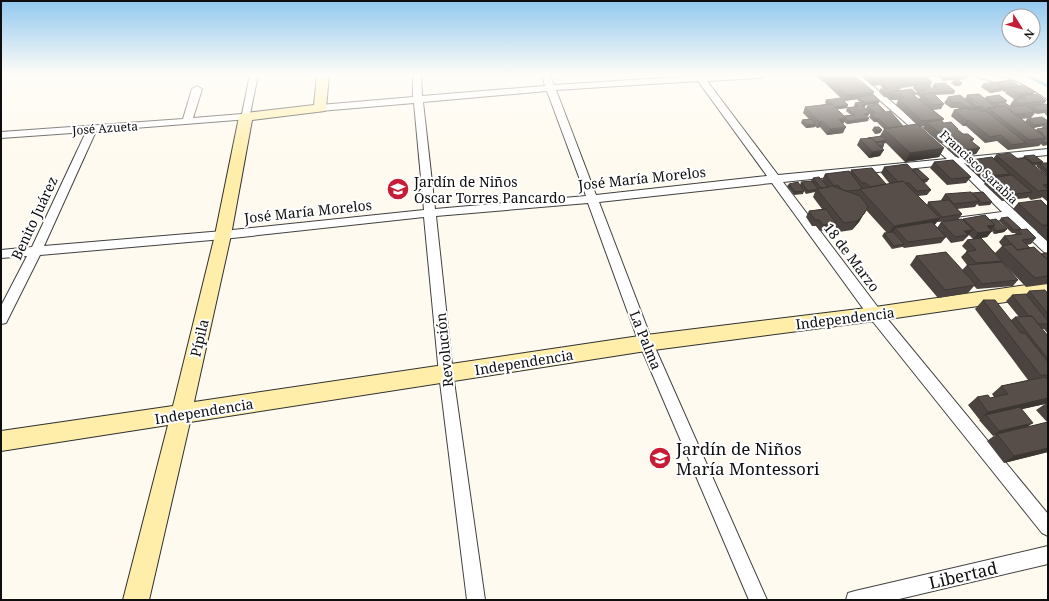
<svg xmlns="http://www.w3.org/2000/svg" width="1049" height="601" font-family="'Noto Serif',serif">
<rect width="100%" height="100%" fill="#fffaef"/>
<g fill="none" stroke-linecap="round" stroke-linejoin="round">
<path stroke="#32a4d6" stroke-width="3" d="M 1026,75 L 1048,86"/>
<g stroke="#414141" stroke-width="2">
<path id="minor" d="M 250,75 L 258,75 L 249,119 L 96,131 L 44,246 L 223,231 L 424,210 L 414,103 L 320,111 L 315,108 L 320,105 L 413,97 L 413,75 L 421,75 L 422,96 L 545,86 L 542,75 L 550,75 L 554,85 L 695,76 L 694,75 L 703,76 L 764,75 L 763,77 L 760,78 L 707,81 L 778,175 L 947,159 L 851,75 L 860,75 L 958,158 L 1048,149 L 1048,155 L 964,163 L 1048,242 L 1048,253 L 1044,252 L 1009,219 L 940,228 L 936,227 L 934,224 L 936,221 L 940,220 L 1002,212 L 954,164 L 783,182 L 880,310 L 1048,514 L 1048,536 L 1042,533 L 870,318 L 772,183 L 599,202 L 653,343 L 767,600 L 749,600 L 639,343 L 588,203 L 436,216 L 453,374 L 485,600 L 467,600 L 439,374 L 424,217 L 223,239 L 40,255 L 6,323 L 1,324 L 1,306 L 27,256 L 1,258 L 1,250 L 32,247 L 86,132 L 1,138 L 1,132 L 183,119 L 192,89 L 197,86 L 202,89 L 193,118 L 242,114 ZM 698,81 L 767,176 L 596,195 L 556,90 ZM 547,91 L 586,196 L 435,209 L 423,102 Z
M 977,75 C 1002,71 1028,87 1048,101 L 1048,108 L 1021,90 L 978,77 Z
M 1048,546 L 1048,564 L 895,600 L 846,600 L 848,593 L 855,591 Z"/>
</g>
<g stroke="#303030" stroke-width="2">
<path id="secondary" d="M 317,75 L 329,75 L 326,108 L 325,111 L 252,120 L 231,235 L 194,402 L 646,335 L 875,307 L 1048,282 L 1048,296 L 875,321 L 646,351 L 190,422 L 149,600 L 123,600 L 168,425 L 1,451 L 1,431 L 173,406 L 215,235 L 239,117 L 241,114 L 246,113 L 314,105 Z"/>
</g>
<use href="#minor" fill="#fff" fill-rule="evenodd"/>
<use href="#secondary" fill="#fea" fill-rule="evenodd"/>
</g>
<path fill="#4b433f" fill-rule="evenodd" d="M 815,75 L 830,75 L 832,77 L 873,95 L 878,104 L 866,105 L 864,108 L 868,116 L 867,116 L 868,121 L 847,124 L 844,122 L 843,124 L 843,133 L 827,135 L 820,127 L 817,128 L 815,126 L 815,127 L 806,128 L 801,123 L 802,120 L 809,119 L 803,113 L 805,107 L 826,104 L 825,103 L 826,100 L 847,108 L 837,109 L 844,116 L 851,115 L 846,111 L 847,108 L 855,107 L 854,106 L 855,103 L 860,102 L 857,100 L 858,99 L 844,101 L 825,83 L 825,82 L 823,82 Z
M 861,75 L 965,75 L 968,76 L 966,79 L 959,80 L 962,83 L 960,86 L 955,86 L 951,83 L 953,80 L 956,80 L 954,78 L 953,80 L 943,81 L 938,76 L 927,77 L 932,82 L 930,87 L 933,89 L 935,89 L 932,87 L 934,84 L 955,91 L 954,94 L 935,95 L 944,104 L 941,109 L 933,110 L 944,119 L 942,121 L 944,123 L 958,130 L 963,134 L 974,139 L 972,142 L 980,148 L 976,154 L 956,157 L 947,149 L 950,144 L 948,142 L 940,143 L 923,128 L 924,126 L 920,127 L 944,148 L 939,157 L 905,162 L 886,143 L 883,144 L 884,145 L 883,148 L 882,148 L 880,156 L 869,158 L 857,145 L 860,139 L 880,136 L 884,129 L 877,122 L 874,122 L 869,117 L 871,114 L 866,109 L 867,106 L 886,112 L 903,126 L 916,124 L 896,105 L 898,100 L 890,100 L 887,97 L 884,97 L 879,92 L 880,89 L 883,89 L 880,85 L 872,86 ZM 914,86 L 913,88 L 917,92 L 916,93 L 899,91 L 898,90 L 901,89 L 903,87 L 903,88 ZM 916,94 L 920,97 L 919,99 L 915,96 Z
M 985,75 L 994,75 L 992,76 Z
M 996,82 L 1032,95 L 1046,101 L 1043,105 L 1048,105 L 1048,117 L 1045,114 L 1045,113 L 1037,114 L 1035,113 L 1031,118 L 1021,119 L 1025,122 L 1027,119 L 1048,121 L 1048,145 L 1043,146 L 1041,144 L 1039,146 L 1008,150 L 997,141 L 985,143 L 966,126 L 963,126 L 951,116 L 954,110 L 959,109 L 957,108 L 951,108 L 944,103 L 948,97 L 965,99 L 967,95 L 985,98 L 986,97 L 1007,101 L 1005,103 L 1011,107 L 1010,105 L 1014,99 L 1005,93 L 1007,91 L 1004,92 L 1002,90 L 1001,91 L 990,93 L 981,87 L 983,84 L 995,83 ZM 1043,126 L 1041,129 L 1037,129 L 1036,130 L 1033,128 Z
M 874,127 L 882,130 L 880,133 L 875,134 L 872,130 Z
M 996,155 L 1018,159 L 1022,159 L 1024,156 L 1043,162 L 1042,163 L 1048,163 L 1048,175 L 1047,176 L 1036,166 L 1037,165 L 1034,166 L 1048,177 L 1048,202 L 1042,197 L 1041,198 L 1031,200 L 1028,197 L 1027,198 L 1002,201 L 984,184 L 985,182 L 984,182 L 966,165 L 971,160 L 993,159 Z
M 934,162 L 971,177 L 966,183 L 947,185 L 930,168 Z
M 884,167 L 912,170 L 929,179 L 927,182 L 924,183 L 931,190 L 927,195 L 918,196 L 927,205 L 928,202 L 942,201 L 941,200 L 945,194 L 972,193 L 992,202 L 990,205 L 979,206 L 977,204 L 975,207 L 957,209 L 962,214 L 958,220 L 962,220 L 963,219 L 990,220 L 1007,229 L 1004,232 L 994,234 L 992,231 L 987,237 L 981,238 L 995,253 L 1002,246 L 999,242 L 1004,236 L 1013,235 L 1016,233 L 1012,233 L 999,221 L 1001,218 L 1036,238 L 1031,244 L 1027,245 L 1030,248 L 1041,254 L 1048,253 L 1048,284 L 1026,287 L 1003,263 L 1018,280 L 1013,286 L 977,289 L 974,286 L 968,293 L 938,298 L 910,265 L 916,256 L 962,270 L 967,265 L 961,257 L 967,251 L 962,246 L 967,240 L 973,239 L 969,235 L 963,241 L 951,243 L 946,237 L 941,243 L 904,248 L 903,247 L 902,247 L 892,249 L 882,236 L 884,233 L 887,233 L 866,210 L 859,222 L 852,230 L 839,232 L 835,226 L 833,229 L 820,231 L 816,226 L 812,226 L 806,217 L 809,211 L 822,209 L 813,197 L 815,192 L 806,194 L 804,191 L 803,194 L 794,195 L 787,186 L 789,184 L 800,185 L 801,182 L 811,181 L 813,178 L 822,180 L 825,174 L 850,172 L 851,170 L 886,184 L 890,184 L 881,173 ZM 949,221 L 941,222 L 937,228 L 934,225 L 937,222 Z
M 1018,203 L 1048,207 L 1048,241 L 1047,241 L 1037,232 L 1038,231 L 1037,231 L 1013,209 Z
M 1029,291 L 1046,292 L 1048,291 L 1048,334 L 1044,329 L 1042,329 L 1048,336 L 1048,452 L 1004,463 L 987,441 L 995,435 L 993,436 L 979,420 L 980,419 L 979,419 L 968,405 L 977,397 L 990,398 L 994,397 L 992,394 L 1001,386 L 1028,380 L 975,309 L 983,300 L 1011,320 L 1015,317 L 1019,317 L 1006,301 L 1012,295 L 1026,294 ZM 1045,404 L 1036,410 L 1047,422 L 1028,427 L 1022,409 Z"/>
<path fill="#3d3733" d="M 824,79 L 826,79 L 825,82 L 823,82 Z
M 1003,88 L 1001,91 L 990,93 L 992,90 Z
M 1009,88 L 1007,91 L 1004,92 L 1006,89 Z
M 874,92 L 872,98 L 859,97 L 858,99 L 844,101 L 847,95 Z
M 1035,92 L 1030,97 L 1023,96 L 1021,99 L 1016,100 L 1020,94 Z
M 880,101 L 878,104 L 866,105 L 864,108 L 860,108 L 864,103 Z
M 848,105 L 847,108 L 832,110 L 833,107 Z
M 981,106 L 977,112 L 972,113 L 976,107 Z
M 870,113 L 868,116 L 863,116 L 864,114 Z
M 846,118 L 843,124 L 835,125 L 838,119 Z
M 869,118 L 868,121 L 847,124 L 848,121 Z
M 876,119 L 879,119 L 877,122 L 874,122 Z
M 969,120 L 966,126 L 963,126 L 967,121 Z
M 822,121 L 820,127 L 817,128 L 819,122 Z
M 1045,123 L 1043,126 L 1032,128 L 1035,125 Z
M 816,124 L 815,127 L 806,128 L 807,125 Z
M 846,127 L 843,133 L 827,135 L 830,129 Z
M 882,130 L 880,133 L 875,134 L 877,131 Z
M 952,136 L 948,142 L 940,143 L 944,137 Z
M 887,140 L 885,143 L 877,145 L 873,143 Z
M 944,148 L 939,157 L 905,162 L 910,153 Z
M 980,148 L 976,154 L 956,157 L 960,151 Z
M 884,150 L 880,156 L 869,158 L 872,152 Z
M 868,207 L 859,222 L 852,230 L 857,221 Z
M 940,218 L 934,226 L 895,228 L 892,234 L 888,234 L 894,226 Z
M 995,225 L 990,231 L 987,226 Z
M 1007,229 L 1004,232 L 994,234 L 997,231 Z
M 973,230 L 967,236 L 968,235 L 964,231 Z
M 992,231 L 987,237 L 973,239 L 978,233 Z
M 1048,398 L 1048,403 L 1047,403 L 1045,404 L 988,417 L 986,415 L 979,419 L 988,412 Z
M 1033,423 L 1026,428 L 997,434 L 993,436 L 999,431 Z
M 1048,448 L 1048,452 L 1004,463 L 1014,456 Z"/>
<path fill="#574e49" stroke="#3d3733" d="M 819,75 L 830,75 L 832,77 L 827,77 L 826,79 L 824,79 Z
M 851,75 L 854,75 L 874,92 L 847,95 L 827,77 Z
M 869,75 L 893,75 L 897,78 L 874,80 Z
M 898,75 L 924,75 L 932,82 L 922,83 L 919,81 L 906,82 Z
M 941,75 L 951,75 L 954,77 L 945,78 Z
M 955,75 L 965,75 L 968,76 L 958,77 Z
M 953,80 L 958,80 L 962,83 L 956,83 Z
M 1011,80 L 1019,86 L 1006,89 L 996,82 Z
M 897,81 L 903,86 L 896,87 L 899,91 L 890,92 L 889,94 L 886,94 L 880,89 L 888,89 L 881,82 Z
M 994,82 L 1003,88 L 992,90 L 983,84 Z
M 945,83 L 955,91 L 928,93 L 928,94 L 921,95 L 918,91 L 925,90 L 919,90 L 915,85 L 928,86 L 933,89 L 939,89 L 934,84 Z
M 1024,85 L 1035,92 L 1020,94 L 1009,88 Z
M 912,89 L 917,94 L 912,94 L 944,119 L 922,121 L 899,99 L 905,98 L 900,94 L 893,95 L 890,92 Z
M 933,93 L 944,104 L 933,105 L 922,94 Z
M 979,94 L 996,108 L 988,108 L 987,110 L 986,110 L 981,106 L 976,107 L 969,101 L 974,100 L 967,95 Z
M 1037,94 L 1046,101 L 1020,104 L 1014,99 L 1026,98 L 1023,96 Z
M 874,95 L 880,101 L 864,103 L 859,97 Z
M 960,95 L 975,107 L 968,108 L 960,102 L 954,103 L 948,97 Z
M 999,95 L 1007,101 L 993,103 L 986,97 Z
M 841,98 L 848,105 L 835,107 L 832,104 L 830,104 L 826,100 Z
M 863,102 L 866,105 L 862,105 L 870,113 L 864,114 L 869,118 L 848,121 L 844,116 L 855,115 L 847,108 L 859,106 L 855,103 Z
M 1004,102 L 1011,107 L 1026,105 L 1035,112 L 1015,115 L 1005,106 L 1001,107 L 995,103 Z
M 832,104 L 846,118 L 838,119 L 846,127 L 830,129 L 822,121 L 819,122 L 805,107 Z
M 878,104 L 886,112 L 890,111 L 903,126 L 888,128 L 879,119 L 876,119 L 870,114 L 875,113 L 867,106 Z
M 1046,104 L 1048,105 L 1047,110 L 1039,111 L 1032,106 Z
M 1005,106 L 1046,138 L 1029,140 L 988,108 Z
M 967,108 L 969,110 L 978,109 L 981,112 L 986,111 L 1026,143 L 1012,145 L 1001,135 L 990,137 L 969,120 L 967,121 L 954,110 Z
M 1042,117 L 1048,121 L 1048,123 L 1035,125 L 1027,119 Z
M 811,119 L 816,124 L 807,125 L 802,120 Z
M 941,120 L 944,123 L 951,122 L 958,129 L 957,129 L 963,134 L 968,134 L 974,139 L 970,140 L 980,148 L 960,151 L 951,143 L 959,142 L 952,136 L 944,137 L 926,122 Z
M 917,124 L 944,148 L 910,153 L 884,129 Z
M 874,127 L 879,127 L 882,130 L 877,131 Z
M 1045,128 L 1048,131 L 1048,142 L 1045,143 L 1043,141 L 1046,138 L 1041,134 L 1043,134 L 1037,129 Z
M 882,136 L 887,140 L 876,142 L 871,138 L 868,138 Z
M 871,138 L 884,150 L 872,152 L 860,139 Z
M 881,142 L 884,145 L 879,146 L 876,143 Z
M 1010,153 L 1018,159 L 1025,158 L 1048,177 L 1048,184 L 1043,185 L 1048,189 L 1048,190 L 1038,191 L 996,155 Z
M 1034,155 L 1043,162 L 1033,163 L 1024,156 Z
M 992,157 L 1010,174 L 989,176 L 971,160 Z
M 953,160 L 971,177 L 951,179 L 934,162 Z
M 1039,163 L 1048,163 L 1048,171 Z
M 907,164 L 931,190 L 917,191 L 909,183 L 905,183 L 903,181 L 898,182 L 884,167 Z
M 872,168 L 886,184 L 870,187 L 866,183 L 862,183 L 851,170 Z
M 918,169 L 929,179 L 922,180 L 912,170 Z
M 849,171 L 862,188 L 860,189 L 859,190 L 846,191 L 841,189 L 838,185 L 834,186 L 825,174 Z
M 1012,175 L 1032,192 L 1007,195 L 988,178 Z
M 819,177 L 828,187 L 821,188 L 813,178 Z
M 812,181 L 818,189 L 817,189 L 818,189 L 808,191 L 801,182 Z
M 903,181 L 940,218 L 894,226 L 860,189 Z
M 798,182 L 804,191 L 795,192 L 789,184 Z
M 832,186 L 860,196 L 868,207 L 864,214 L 857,221 L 844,223 L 817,189 Z
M 971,192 L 980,201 L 954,204 L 945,194 Z
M 983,192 L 992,202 L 981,203 L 972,193 Z
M 949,200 L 962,214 L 942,217 L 928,202 Z
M 1041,200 L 1048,207 L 1048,225 L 1042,225 L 1018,203 Z
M 826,209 L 836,223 L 823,225 L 819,220 L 815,220 L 809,211 Z
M 985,215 L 995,225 L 987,226 L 992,231 L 978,233 L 963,219 Z
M 1008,217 L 1021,229 L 1014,230 L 1001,218 Z
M 962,219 L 973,230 L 964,231 L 968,235 L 955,237 L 941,222 Z
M 996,219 L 1007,229 L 997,231 L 993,227 L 995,225 L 990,220 Z
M 932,222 L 946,237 L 908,242 L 895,228 Z
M 1043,226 L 1048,226 L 1048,231 Z
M 1027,229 L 1036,238 L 1022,240 L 1030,248 L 1017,250 L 1004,236 L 1022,234 L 1018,230 Z
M 893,232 L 904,244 L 894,246 L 884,233 Z
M 981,238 L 1002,261 L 976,263 L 966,252 L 976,250 L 967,240 Z
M 1012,244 L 1017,250 L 1034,247 L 1048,260 L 1048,276 L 1035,278 L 1002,246 Z
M 946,252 L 976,285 L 945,290 L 916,256 Z
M 1048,253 L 1048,260 L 1041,254 Z
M 1002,262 L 1018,280 L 982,284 L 967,265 Z
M 1045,290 L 1048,294 L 1048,314 L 1029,291 Z
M 1026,294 L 1048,321 L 1048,324 L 1038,324 L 1032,316 L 1029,316 L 1012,295 Z
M 983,300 L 995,300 L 1021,333 L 1025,333 L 1048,362 L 1048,375 L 1040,375 Z
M 1032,316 L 1048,336 L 1048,359 L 1015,317 Z
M 1045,377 L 1048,380 L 1048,398 L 988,412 L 977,397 L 988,395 L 990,398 L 1008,394 L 1001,386 Z
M 1020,407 L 1033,423 L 999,431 L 986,415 Z
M 1048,422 L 1048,448 L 1014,456 L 997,434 Z"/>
<linearGradient id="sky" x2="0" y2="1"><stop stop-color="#91c8ef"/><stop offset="0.47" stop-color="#fffdf8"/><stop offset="1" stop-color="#fffdf8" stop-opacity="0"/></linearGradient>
<rect width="1049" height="159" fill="url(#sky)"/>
<defs>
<g id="school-disc" transform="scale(1.15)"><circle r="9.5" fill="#c71c35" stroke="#fff"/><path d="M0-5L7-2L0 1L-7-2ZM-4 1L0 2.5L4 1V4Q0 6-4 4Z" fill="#fff"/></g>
</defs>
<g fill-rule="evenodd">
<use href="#school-disc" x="398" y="189"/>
<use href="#school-disc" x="660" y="458"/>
</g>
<g text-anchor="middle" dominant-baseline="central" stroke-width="4" stroke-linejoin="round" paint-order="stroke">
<g font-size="12" fill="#0e0e0e" stroke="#fff">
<text transform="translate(105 128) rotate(-4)">José Azueta</text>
<text transform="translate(979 167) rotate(43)">Francisco Sarabia</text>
</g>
<g font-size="14" fill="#0e0e0e" stroke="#fff">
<text transform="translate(642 178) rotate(-6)">José María Morelos</text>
<text transform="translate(308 211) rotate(-6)">José María Morelos</text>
<text transform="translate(34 218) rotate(-65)">Benito Juárez</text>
<text transform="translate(852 257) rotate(53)">18 de Marzo</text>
<text transform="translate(845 318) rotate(-7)">Independencia</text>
<text transform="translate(199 338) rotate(-77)">Pípila</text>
<text transform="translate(646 340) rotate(68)">La Palma</text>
<text transform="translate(444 350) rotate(-96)">Revolución</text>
<text transform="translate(524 362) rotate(-9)">Independencia</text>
<text transform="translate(204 411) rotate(-9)">Independencia</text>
</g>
<g font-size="14" fill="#0e0e0e" stroke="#fff" text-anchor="start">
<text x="414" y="181">Jardín de Niños<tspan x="414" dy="16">Óscar Torres Pancardo</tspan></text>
</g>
<g font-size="17" fill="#0e0e0e" stroke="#fff" text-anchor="start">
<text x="676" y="448">Jardín de Niños<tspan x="676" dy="20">María Montessori</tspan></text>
</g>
<g font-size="17" fill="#0e0e0e" stroke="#fff">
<text transform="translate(963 575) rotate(-13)">Libertad</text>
</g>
</g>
<rect width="1049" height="601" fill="none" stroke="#0e0e0e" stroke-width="4"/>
<g transform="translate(1021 28) rotate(127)"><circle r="19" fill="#ffffff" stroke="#9f9f9f"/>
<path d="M0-3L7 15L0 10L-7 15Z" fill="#c71c35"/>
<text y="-6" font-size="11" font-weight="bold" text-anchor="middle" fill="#0e0e0e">N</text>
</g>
</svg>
